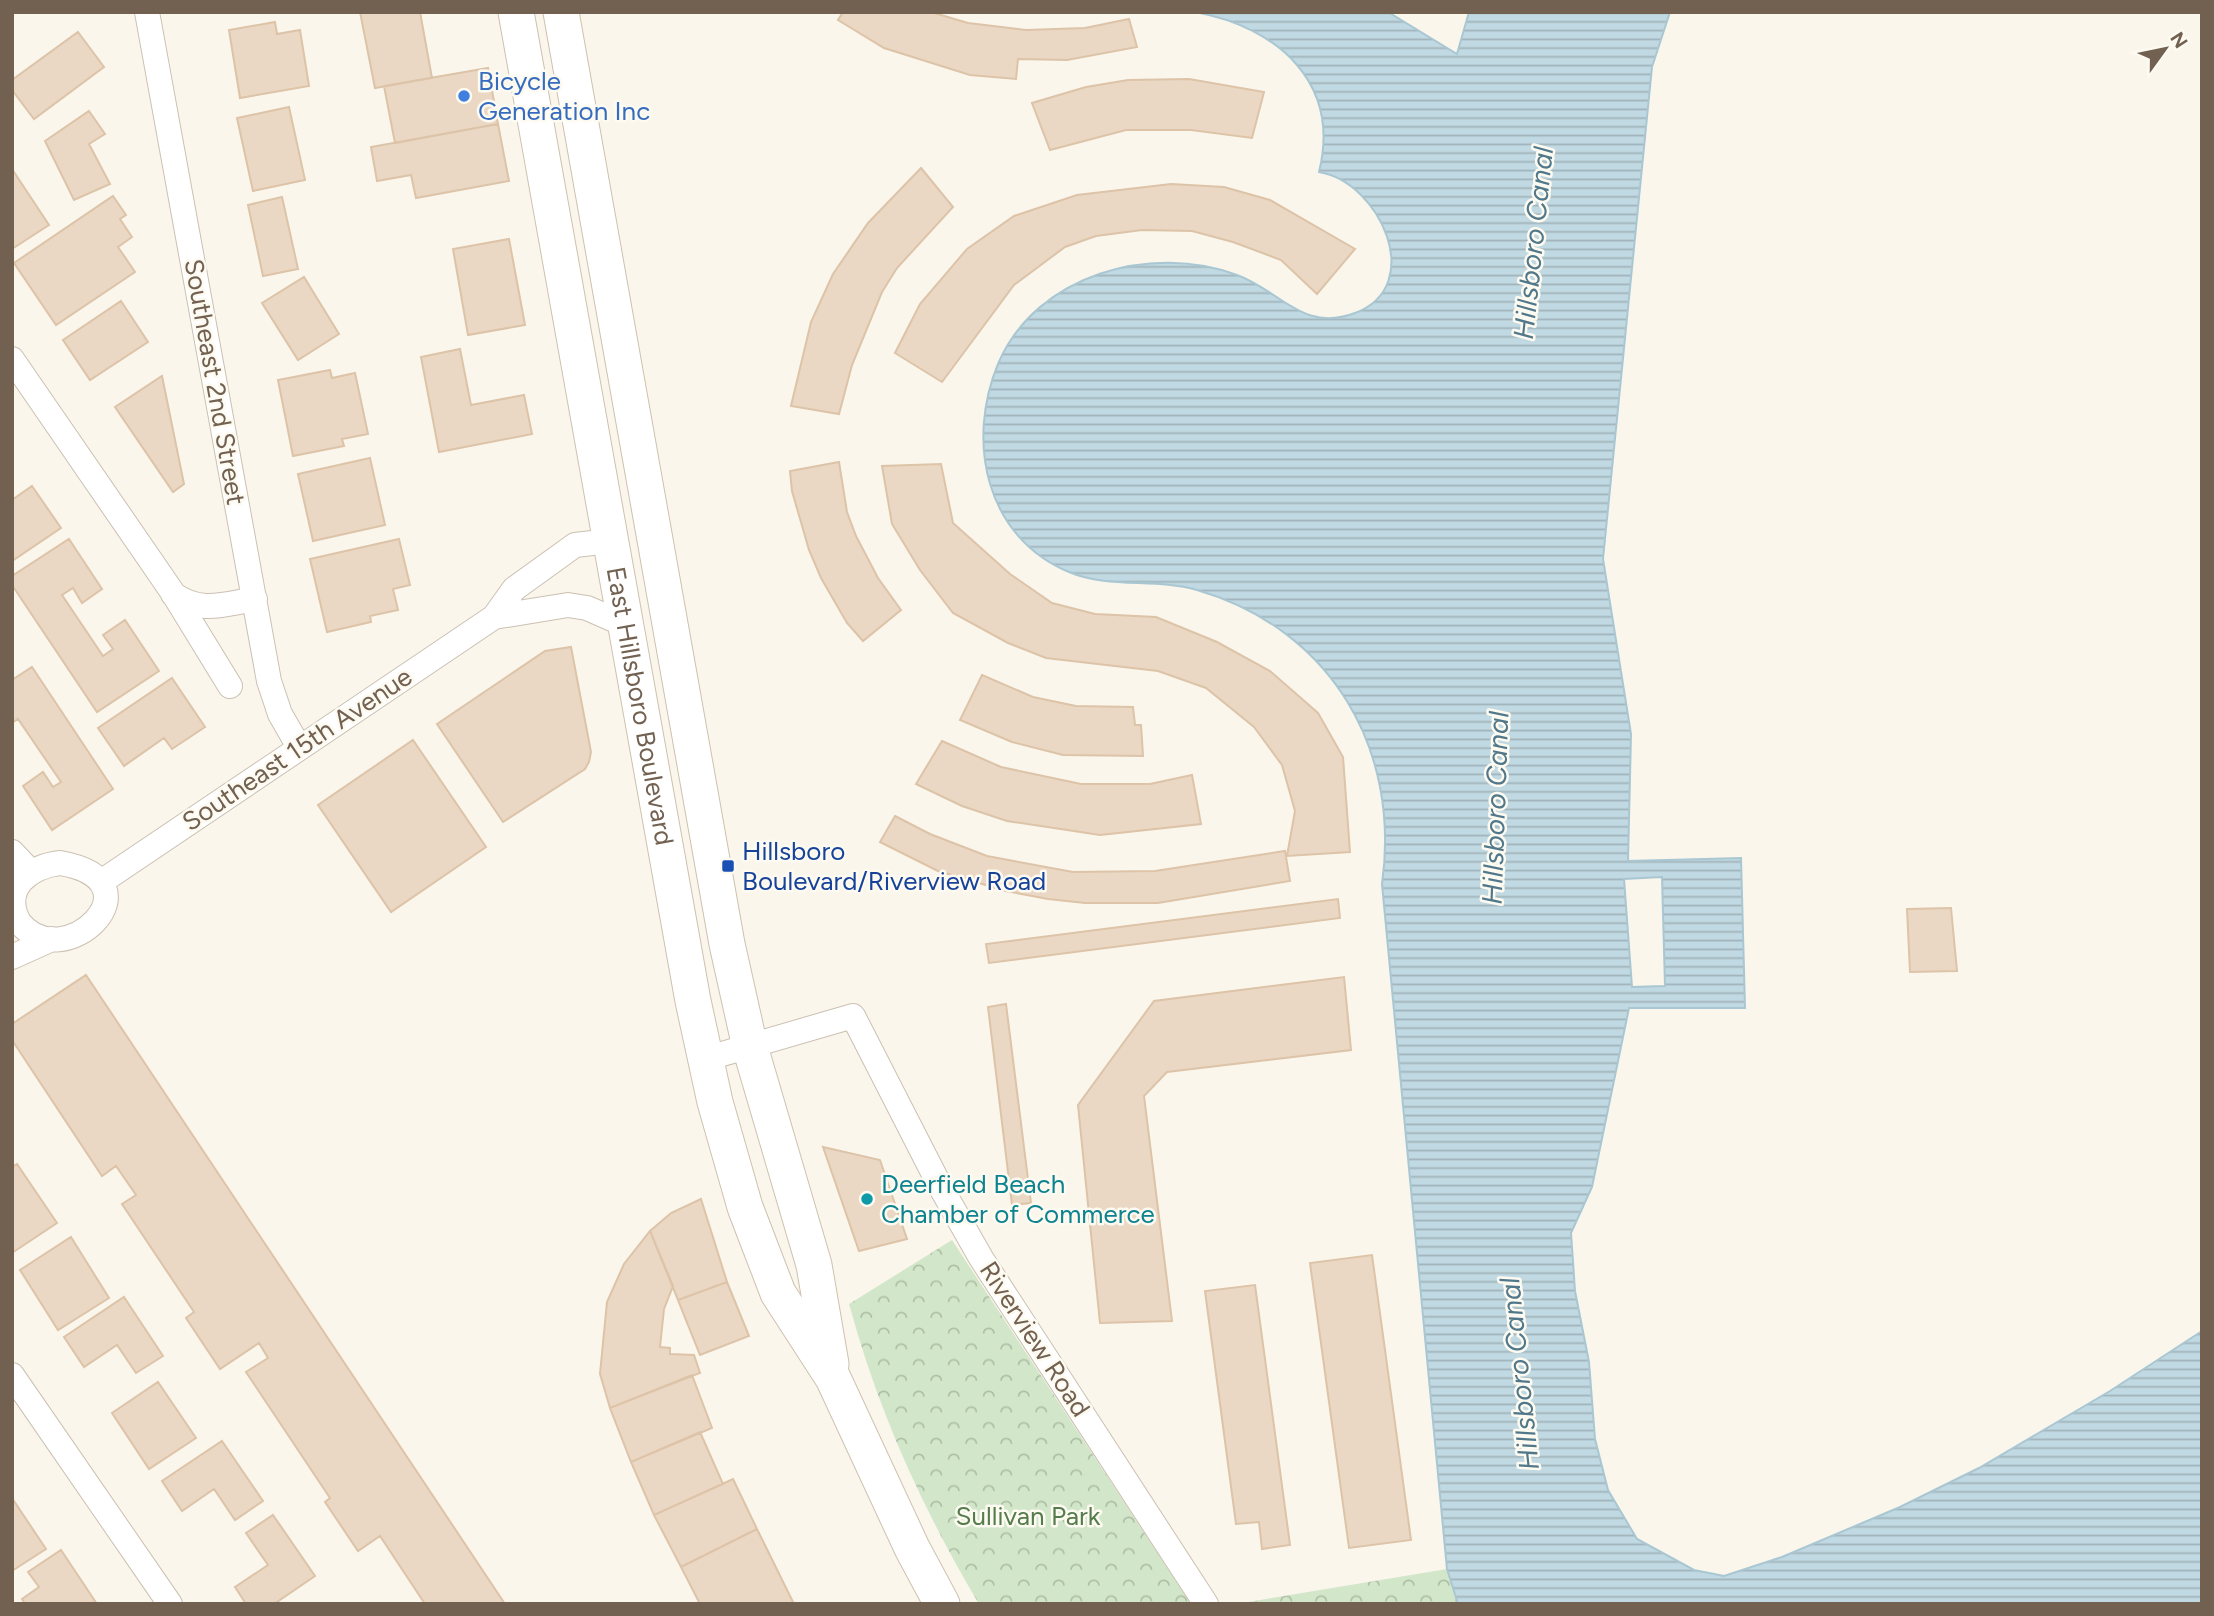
<svg xmlns="http://www.w3.org/2000/svg" width="2214" height="1616" font-family="Figtree,sans-serif">
<defs>
<pattern id="park-crowns" width="20" height="18" patternUnits="userSpaceOnUse" patternTransform="scale(1.75)"><rect width="20" height="18" fill="#d2e7ca"/><path d="M2 6a3 3 0 1 1 6 0M12 15a3 3 0 1 1 6 0" fill="none" stroke="#afbfa6"/></pattern>
<pattern id="water-rules" width="6" height="5" patternUnits="userSpaceOnUse" patternTransform="scale(1.75)"><rect width="6" height="5" fill="#c1d9e2"/><path d="M0 2.5h6" fill="none" stroke="#a1b3ba"/></pattern>
</defs>
<rect width="100%" height="100%" fill="#faf6eb"/>
<path fill="url(#park-crowns)" d="M 952,1240 L 1191,1604 L 979,1604 C 921,1506 879,1413 849,1304 Z
M 1447,1569 L 1458,1604 L 1236,1604 Z"/>
<path fill="url(#water-rules)" stroke="#a9c7d3" stroke-width="2" fill-rule="evenodd" d="M 1195,12 L 1388,12 L 1457,54 L 1469,12 L 1670,12 L 1652,67 L 1603,559 L 1631,734 L 1628,861 L 1741,858 L 1745,1008 L 1629,1008 L 1592,1187 L 1571,1233 L 1575,1291 L 1589,1362 L 1595,1439 L 1608,1490 L 1637,1539 L 1694,1570 L 1724,1576 L 1782,1557 L 1900,1507 L 1979,1468 L 2110,1391 L 2202,1331 L 2202,1604 L 1458,1604 L 1447,1569 L 1382,884 C 1401,749 1331,629 1197,590 C 1155,578 1109,589 1069,572 C 985,537 966,441 998,364 C 1036,274 1152,243 1237,275 C 1281,291 1303,333 1355,313 C 1427,286 1380,182 1319,172 C 1341,83 1278,27 1195,12 ZM 1662,877 L 1665,986 L 1632,987 L 1624,879 Z"/>
<path fill="#ead8c4" stroke="#ddc3a8" stroke-width="2" d="M 360,12 L 420,12 L 432,78 L 375,88 Z
M 843,12 L 931,12 L 968,23 L 1026,30 L 1085,28 L 1129,19 L 1137,47 L 1067,60 L 1018,59 L 1016,79 L 970,75 L 884,48 L 838,20 Z
M 275,22 L 277,34 L 300,30 L 309,86 L 240,98 L 229,30 Z
M 78,32 L 104,67 L 34,119 L 12,90 L 12,80 Z
M 488,68 L 498,124 L 395,143 L 384,86 Z
M 1189,79 L 1264,92 L 1252,138 L 1191,130 L 1126,130 L 1050,150 L 1032,103 L 1086,87 L 1128,80 Z
M 289,107 L 305,180 L 253,191 L 237,118 Z
M 89,111 L 105,134 L 89,144 L 110,184 L 74,200 L 45,141 Z
M 498,124 L 509,181 L 416,198 L 411,175 L 377,181 L 371,147 Z
M 921,168 L 953,207 L 897,268 L 882,292 L 852,365 L 839,414 L 791,406 L 811,322 L 833,274 L 868,223 Z
M 12,169 L 49,225 L 12,249 Z
M 1171,184 L 1224,187 L 1270,200 L 1355,249 L 1317,294 L 1281,260 L 1233,242 L 1192,231 L 1142,230 L 1096,236 L 1065,247 L 1014,285 L 942,382 L 895,353 L 920,304 L 967,249 L 1014,216 L 1077,195 Z
M 113,196 L 126,215 L 120,219 L 132,237 L 118,247 L 135,272 L 56,325 L 14,263 Z
M 282,197 L 298,269 L 263,276 L 248,205 Z
M 509,239 L 525,325 L 468,335 L 453,249 Z
M 304,277 L 339,334 L 298,360 L 262,303 Z
M 121,301 L 148,342 L 90,380 L 63,340 Z
M 460,349 L 471,405 L 524,395 L 532,434 L 439,452 L 421,357 Z
M 330,370 L 332,378 L 355,373 L 368,434 L 342,439 L 344,446 L 293,456 L 278,380 Z
M 162,376 L 184,484 L 173,492 L 115,407 Z
M 370,458 L 385,525 L 313,541 L 298,474 Z
M 839,462 L 847,512 L 856,536 L 878,578 L 901,610 L 863,641 L 847,623 L 821,578 L 809,550 L 792,491 L 790,471 Z
M 941,464 L 953,523 L 1010,574 L 1052,603 L 1095,614 L 1156,617 L 1217,642 L 1270,671 L 1318,713 L 1343,757 L 1350,852 L 1287,856 L 1295,811 L 1282,765 L 1254,727 L 1206,688 L 1158,671 L 1046,658 L 1008,643 L 953,613 L 920,570 L 892,524 L 882,466 Z
M 32,486 L 61,528 L 12,561 L 12,500 Z
M 69,539 L 102,589 L 82,603 L 73,588 L 62,595 L 103,656 L 113,649 L 103,635 L 125,620 L 159,671 L 97,712 L 12,585 L 12,576 Z
M 399,539 L 410,585 L 393,589 L 398,610 L 370,616 L 371,622 L 327,632 L 310,559 Z
M 571,647 L 591,752 L 589,762 L 585,769 L 503,822 L 437,724 L 545,651 Z
M 32,667 L 113,789 L 52,830 L 23,786 L 43,772 L 53,787 L 61,782 L 18,719 L 12,723 L 12,680 Z
M 982,675 L 1033,697 L 1076,706 L 1133,707 L 1135,725 L 1141,725 L 1143,756 L 1063,755 L 1012,742 L 960,720 Z
M 172,678 L 205,727 L 172,749 L 164,738 L 124,766 L 98,728 Z
M 413,740 L 486,847 L 391,912 L 318,805 Z
M 942,741 L 1001,767 L 1081,784 L 1150,784 L 1192,775 L 1201,824 L 1100,835 L 1007,821 L 962,806 L 916,784 Z
M 895,816 L 930,834 L 987,856 L 1073,872 L 1155,871 L 1285,851 L 1290,881 L 1158,903 L 1085,903 L 1048,899 L 1006,891 L 938,871 L 880,842 Z
M 1338,899 L 1340,918 L 989,963 L 986,944 Z
M 1951,908 L 1957,971 L 1910,972 L 1907,909 Z
M 86,975 L 505,1604 L 425,1604 L 380,1536 L 358,1551 L 325,1502 L 330,1498 L 246,1372 L 268,1358 L 259,1343 L 220,1369 L 186,1318 L 194,1312 L 122,1204 L 136,1195 L 116,1166 L 102,1176 L 12,1040 L 12,1024 Z
M 1344,977 L 1351,1050 L 1167,1072 L 1144,1096 L 1172,1321 L 1100,1323 L 1078,1105 L 1154,1001 Z
M 1006,1004 L 1031,1203 L 1012,1205 L 988,1007 Z
M 823,1147 L 880,1160 L 907,1239 L 859,1251 Z
M 17,1164 L 57,1223 L 12,1253 L 12,1167 Z
M 701,1199 L 727,1282 L 678,1300 L 650,1231 L 671,1213 Z
M 650,1231 L 673,1286 L 664,1309 L 660,1347 L 670,1348 L 670,1354 L 694,1355 L 700,1373 L 610,1408 L 600,1374 L 607,1302 L 624,1264 Z
M 71,1237 L 109,1298 L 58,1330 L 20,1270 Z
M 1372,1255 L 1411,1540 L 1349,1548 L 1310,1263 Z
M 727,1282 L 749,1336 L 700,1355 L 678,1300 Z
M 1255,1285 L 1290,1545 L 1262,1549 L 1259,1522 L 1236,1524 L 1205,1291 Z
M 124,1297 L 163,1356 L 136,1373 L 117,1345 L 84,1367 L 64,1337 Z
M 692,1375 L 712,1428 L 631,1462 L 610,1408 Z
M 158,1382 L 196,1438 L 149,1469 L 112,1413 Z
M 700,1432 L 723,1484 L 654,1515 L 631,1462 Z
M 222,1441 L 263,1501 L 235,1520 L 214,1489 L 182,1511 L 162,1481 Z
M 733,1479 L 757,1529 L 681,1567 L 654,1515 Z
M 12,1498 L 46,1549 L 12,1571 Z
M 273,1515 L 315,1576 L 274,1604 L 246,1604 L 235,1587 L 268,1565 L 246,1533 Z
M 757,1529 L 794,1604 L 700,1604 L 681,1567 Z
M 61,1550 L 97,1604 L 25,1604 L 22,1599 L 39,1587 L 28,1572 Z"/>
<g fill="none" stroke-linecap="round" stroke-linejoin="round">
<g stroke="#cbc0b2" stroke-width="26">
<path id="street" d="M 147,12 L 269,681 L 280,714 L 299,747
M 12,359 L 173,593 L 230,686
M 173,594 C 201,614 224,604 255,599
M 494,617 L 568,605 L 587,608 L 626,625
M 12,852 L 29,870
M 60,863 C 165,881 63,979 19,922 C 0,888 31,866 60,863 Z
M 101,882 L 494,617 L 514,589 L 575,545 L 610,541
M 12,957 L 52,939
M 705,1059 L 853,1016 L 940,1186 L 981,1258 L 1206,1604
M 12,1375 L 170,1604"/>
</g>
<g stroke="#cec1af" stroke-width="37">
<g id="secondary">
<path id="s1" d="M 516,12 L 693,1001 L 715,1102 L 745,1207 L 778,1293 L 833,1378 L 912,1548 L 942,1604"/>
<path d="M 561,12 L 727,944 L 750,1047 L 814,1265 L 831,1364"/>
</g>
</g>
<use href="#street" stroke="#fff" stroke-width="24"/>
<use href="#secondary" stroke="#fff" stroke-width="35"/>
</g>
<circle fill="#3f7fe0" stroke="#fdfaf1" stroke-width="2.5" cx="464" cy="96" r="7"/>
<rect fill="#1a4fb4" stroke="#fdfaf1" stroke-width="2.5" x="721" y="859" width="14" height="14" rx="3.5"/>
<circle fill="#0f9aa8" stroke="#fdfaf1" stroke-width="2.5" cx="867" cy="1199" r="7"/>
<g text-anchor="middle" dominant-baseline="central" stroke-width="5" stroke-linejoin="round" paint-order="stroke">
<g font-size="26" fill="#366cbe" stroke="#fdfaf1" text-anchor="start">
<text x="478" y="81">Bicycle<tspan x="478" dy="30">Generation Inc</tspan></text>
</g>
<g font-size="26" fill="#726151" stroke="#fdfaf1">
<text transform="translate(215 382) rotate(80)">Southeast 2nd Street</text>
<text stroke="none"><textPath href="#s1" startOffset="705">East Hillsboro Boulevard</textPath></text>
<text transform="translate(297 749) rotate(-34)">Southeast 15th Avenue</text>
<text transform="translate(1035 1339) rotate(57)">Riverview Road</text>
</g>
<g font-size="26" fill="#164399" stroke="#fdfaf1" text-anchor="start">
<text x="742" y="851">Hillsboro<tspan x="742" dy="30">Boulevard/Riverview Road</tspan></text>
</g>
<g font-size="26" fill="#0d838f" stroke="#fdfaf1" text-anchor="start">
<text x="881" y="1184">Deerfield Beach<tspan x="881" dy="30">Chamber of Commerce</tspan></text>
</g>
<g font-size="26" fill="#557c4d" stroke="#fdfaf1">
<text x="1028" y="1516">Sullivan Park</text>
</g>
<g font-size="28" font-style="italic" fill="#50788a" stroke="#fdfaf1">
<text transform="translate(1533 243) rotate(-84)">Hillsboro Canal</text>
<text transform="translate(1495 808) rotate(-88)">Hillsboro Canal</text>
<text transform="translate(1519 1374) rotate(-96)">Hillsboro Canal</text>
</g>
</g>
<rect width="2214" height="1616" fill="none" stroke="#726151" stroke-width="28"/>
<g transform="translate(2165 49) rotate(57)" stroke="#fdfaf1" stroke-width="5" paint-order="stroke">
<path d="M0-5L12 26L0 18L-12 26Z" fill="#726151"/>
<text y="-10" font-size="19" font-weight="bold" text-anchor="middle" fill="#726151">N</text>
</g>
</svg>
